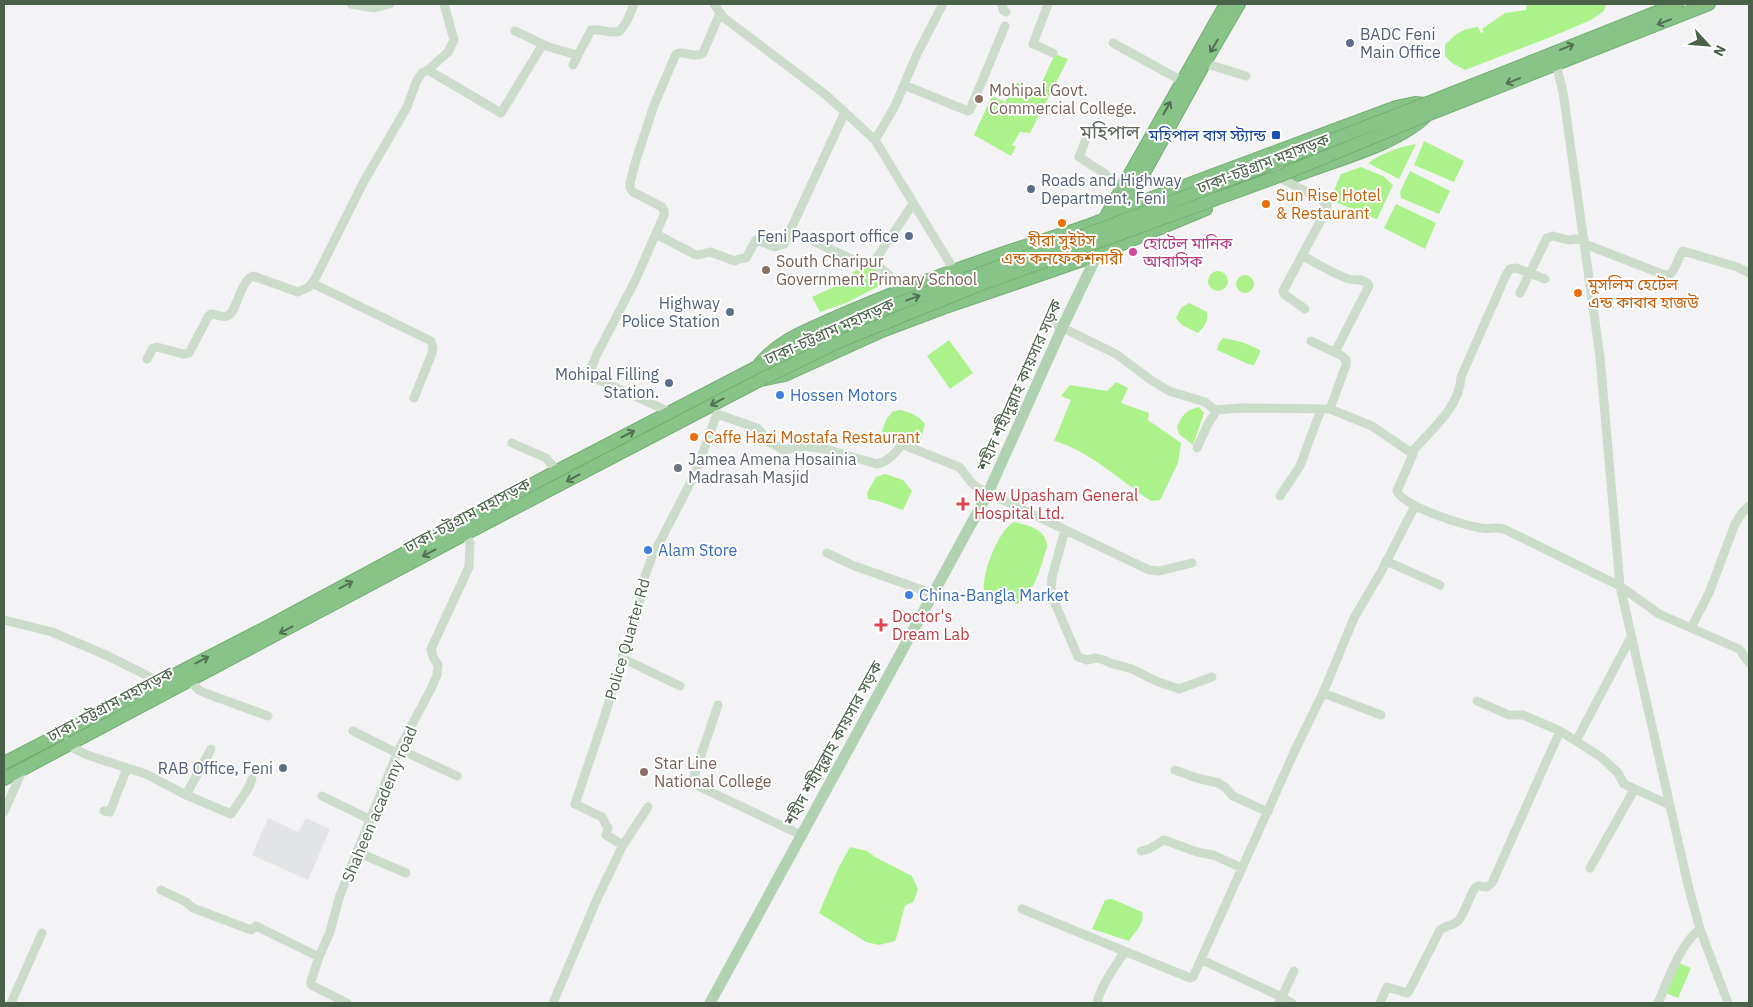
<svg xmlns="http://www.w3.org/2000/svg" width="1753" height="1007" font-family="'IBM Plex Sans','Noto Sans Bengali',sans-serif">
<rect width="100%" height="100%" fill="#f3f2f4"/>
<path fill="#e3e4e5" d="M 268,818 L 298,832 L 306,818 L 330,829 L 308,880 L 252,855 Z"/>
<path fill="#abf28a" d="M 1527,4 L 1606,4 L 1604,11 L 1591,20 L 1551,37 L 1465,70 L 1452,63 L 1445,56 L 1445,45 C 1456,34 1461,29 1478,27 L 1481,33 L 1484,32 L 1482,29 L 1505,13 L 1526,10 Z
M 1055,54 L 1068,59 L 1030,133 L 1020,132 L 1012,145 L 1016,147 L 1011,156 L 974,135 L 992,96 L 1005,102 L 1017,83 L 1038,91 Z
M 1424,141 L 1464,161 L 1454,182 L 1414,165 Z
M 1416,144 L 1399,179 L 1368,163 C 1382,153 1399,147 1416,144 Z
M 1361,167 L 1383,176 L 1393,185 L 1377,219 L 1330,200 L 1341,174 Z
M 1410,171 L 1450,191 L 1439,214 L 1401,198 L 1400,192 Z
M 1396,204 L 1436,223 L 1425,249 L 1384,228 Z
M 870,266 C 878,269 881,276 883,284 L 846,303 L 820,312 L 812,297 L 849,280 L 854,271 Z
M1208 281a10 10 0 1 1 20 0a10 10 0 1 1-20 0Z
M1236 284a9 9 0 1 1 18 0a9 9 0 1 1-18 0Z
M 1189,303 L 1207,312 C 1209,321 1204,327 1198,333 L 1182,325 L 1176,318 L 1181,308 Z
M 1223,338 L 1242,342 L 1260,350 L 1260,353 L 1254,365 L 1248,364 L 1217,350 L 1219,343 Z
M 949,340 L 973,373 L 950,389 L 927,356 Z
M 1116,382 L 1128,388 L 1121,403 L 1149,413 L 1148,420 L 1181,443 L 1178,463 L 1160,500 L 1151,501 C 1122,482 1087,449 1054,441 L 1071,400 L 1061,396 L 1070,385 L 1107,391 Z
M 1199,407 L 1204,413 L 1193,445 L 1179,434 L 1177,427 C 1182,415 1186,410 1199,407 Z
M 899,410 C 910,412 918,415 925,424 L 921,438 L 913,445 L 885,437 L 882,432 L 886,420 L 892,412 Z
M 885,474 L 903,480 L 912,491 L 903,510 L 878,501 L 868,499 L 867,493 L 876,477 Z
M 1014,522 C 1028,525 1047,529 1047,547 C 1040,568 1036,591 1017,604 L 1006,601 L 984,590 C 982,573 998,531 1014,522 Z
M 850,847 L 867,851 L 875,857 L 912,876 L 918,889 L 914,901 L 905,906 C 901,918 900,929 895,941 L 879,945 L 866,942 L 819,913 L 838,869 Z
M 1112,899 L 1142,912 C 1145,925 1135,931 1129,941 L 1092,929 L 1105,900 Z
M 1679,963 L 1691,968 L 1678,998 L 1666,993 Z"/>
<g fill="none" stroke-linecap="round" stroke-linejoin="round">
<g stroke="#73af72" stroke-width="14">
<path id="highway" d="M 1297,175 C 1336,160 1399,144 1427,115 L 1709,4
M 1123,211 L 1204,64 L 1239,4
M 1104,220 L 1226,4
M 4,763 L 271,625 L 557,471 L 757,367 C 779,339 808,330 839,316 C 896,291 954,270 1013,250 C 1053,236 1096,227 1133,205 L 1396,107 L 1415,103 L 1425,104 L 1677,4
M 4,779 L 465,534 L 760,380 L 785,375 L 882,331 L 943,308 L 1086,259 L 1206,209"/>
</g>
<path stroke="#ccdccb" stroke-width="9" d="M 351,4 L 374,8 L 390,4
M 714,4 L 723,17 L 826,95 L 875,140 L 954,270
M 1001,4 L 1003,6 L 1003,10 L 1006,12
M 1048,4 L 1033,44 L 1053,53
M 515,31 L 549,47 L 577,55
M 1113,43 L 1182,81
M 1201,62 L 1246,76
M 1556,64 L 1563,92 L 1600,357 L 1620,586 L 1689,889 L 1700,929 L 1728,1003
M 573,65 L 591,30 C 601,28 610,35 620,31 L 627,21 L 634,4
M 428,70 L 448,52 L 454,40 L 444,4
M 904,85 L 968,111 L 970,110 L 1005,26
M 1089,131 L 1079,157 L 1104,173 L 1121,190
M 875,140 L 895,106 L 917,54 L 943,4
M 1284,180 L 1322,200 L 1327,205 L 1327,209 L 1283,291 L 1284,294 L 1305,309
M 791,231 L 854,260 L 867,263 L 874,262
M 656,234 L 694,254 L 698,255 L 710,252 L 735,261 L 739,259 L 746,258 L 756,240 L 775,247 L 784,244 L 845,112
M 1585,244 L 1662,274 L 1669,275 C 1677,269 1677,258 1683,251 L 1737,267 L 1749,273
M 1302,255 C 1317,264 1333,274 1349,279 C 1357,281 1362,278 1368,284 L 1369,286 L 1335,352
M 312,283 L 431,341 L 433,348 L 432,353 L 414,398
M 897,292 L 891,277 L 874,262 L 913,204
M 1520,293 L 1547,238 L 1553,236 L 1568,240 L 1584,238
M 1055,324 L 1116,354 L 1151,380 L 1169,391 L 1205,402 L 1215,410 L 1240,408 L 1330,409 L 1372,426 L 1413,454 L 1397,491 C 1404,507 1463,525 1481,528 C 1489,530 1495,526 1504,529 L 1620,586 L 1659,614 L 1739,649 L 1749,663
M 1311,341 L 1342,356 L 1346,360 L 1346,365 L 1330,409
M 147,359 L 153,348 L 157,347 L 183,354 L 189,353 L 208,317 L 211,314 C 216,314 222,318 227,316 C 238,312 238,283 253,276 L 298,292 L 309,287 L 316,277 L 363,183 L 407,107 L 417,80 L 422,73 L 428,70 L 501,113 L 543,44
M 670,412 L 590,376 L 589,374 L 596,356 L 636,279 L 664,215 L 664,211 L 662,207 L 633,192 L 630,188 L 630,183 L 636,160 L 654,105 L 676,54 C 685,50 694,59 703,53 L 720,13
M 512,443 L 546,458 L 557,471
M 1197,448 L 1208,424 L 1217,410
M 1412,452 C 1430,431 1460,407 1461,377 L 1506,275 L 1510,269 L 1516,268 L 1545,279
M 1280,496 L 1300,466 L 1321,409
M 1065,530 L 1052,577 L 1051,594 L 1078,657 L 1087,660 L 1096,658 L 1104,660 L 1110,663 L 1132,669 L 1156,681 L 1179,689 L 1212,677
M 827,553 L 852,565 L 928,592
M 1386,561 L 1440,585
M 4,620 L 52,632 L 108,656 L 148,676 L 156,684
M 1691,628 L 1709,593 L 1735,524 L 1741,514 L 1749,506
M 622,658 L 680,686
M 190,681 L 199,690 L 205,693 L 268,716
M 1323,693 L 1381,715
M 1477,701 L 1509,715 L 1523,715 L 1560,731 L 1601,757 L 1618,773 L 1624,784 L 1670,805
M 718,705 L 695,773 L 694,780 L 696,785 L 797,833
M 353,731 L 397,753
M 1576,741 L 1631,637
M 68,742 L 75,749 L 87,755 L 146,774 L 186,795 L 231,814 L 248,789 L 252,779
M 399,749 L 457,776
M 1175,770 L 1197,778 L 1218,783 L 1225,787 L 1233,796 L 1268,812
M 186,795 L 211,749
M 322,796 L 371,820
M 104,811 L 110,812 L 127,768
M 4,812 L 23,769
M 623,845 L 606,835 L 608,828 L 602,817 L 575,804 L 605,715 L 622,658 L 637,614 L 645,576 L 652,557 L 695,474 L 717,414 L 757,428 L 762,433 L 767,441 L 784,450 L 804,446 L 825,449 L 877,464 C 888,462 895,453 902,445 L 904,445 L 959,467 C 967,474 966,479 976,487 L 1149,570 L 1159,571 L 1192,563
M 1141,851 L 1149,849 L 1164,840 L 1197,852 L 1213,855 L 1242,868
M 357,852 L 406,873
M 1590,868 L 1634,790
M 161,890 L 186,902 L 193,908 L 251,930 L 256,926 L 319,957
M 1022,909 L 1190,978 L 1193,977 L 1296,748 L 1323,693 L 1354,618 L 1381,572 L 1415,506
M 1202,960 L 1282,997 L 1292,1003
M 11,1003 L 42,933
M 347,1003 L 313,986 L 311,984 L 311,981 L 319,957 L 330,932 L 339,898 L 357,852 L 399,749 L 431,689 L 437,675 L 438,665 L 433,657 L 431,649 L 469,567 L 470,543 L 465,534
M 553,1003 L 597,899 L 623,845 L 648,807
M 1097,1003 C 1101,985 1115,967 1125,951
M 1279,1003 L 1294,971
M 1380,1003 L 1387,987 L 1407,993 L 1409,991 L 1440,930 C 1446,925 1453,926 1458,921 C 1466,912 1468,898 1475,888 L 1478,886 L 1487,887 L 1492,883 L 1560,731
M 1658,1003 C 1668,980 1680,944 1700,929"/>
<path stroke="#b1d2b0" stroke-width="11" d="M 710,1003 L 988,493 L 1062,328 L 1098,253"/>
<use href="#highway" stroke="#88c387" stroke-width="12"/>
<g stroke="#73af72" stroke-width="14" stroke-linecap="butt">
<path id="highway-bridge" d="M 757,367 L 824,334 L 897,304 L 1107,227 L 1425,104
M 760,380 L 838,342 L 979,285 L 1279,176 L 1427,115"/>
</g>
<use href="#highway-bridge" stroke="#88c387" stroke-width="12"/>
</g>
<defs><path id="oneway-shaft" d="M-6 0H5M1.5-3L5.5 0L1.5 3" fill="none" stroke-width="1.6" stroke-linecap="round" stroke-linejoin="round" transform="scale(1.25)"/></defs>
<g stroke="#527051">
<use href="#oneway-shaft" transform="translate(1664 22) rotate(159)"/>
<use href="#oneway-shaft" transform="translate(1214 46) rotate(121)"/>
<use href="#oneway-shaft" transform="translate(1567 47) rotate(-22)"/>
<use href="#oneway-shaft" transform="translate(1513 81) rotate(158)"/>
<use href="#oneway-shaft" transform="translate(1167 108) rotate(-61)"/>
<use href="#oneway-shaft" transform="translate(913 298) rotate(-20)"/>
<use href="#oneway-shaft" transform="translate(717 402) rotate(152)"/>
<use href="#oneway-shaft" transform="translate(628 434) rotate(-27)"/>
<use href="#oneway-shaft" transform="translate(573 478) rotate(152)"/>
<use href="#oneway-shaft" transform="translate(429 553) rotate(152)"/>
<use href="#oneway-shaft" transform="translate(346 585) rotate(-28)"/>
<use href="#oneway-shaft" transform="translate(286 630) rotate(152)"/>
<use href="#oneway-shaft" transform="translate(202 660) rotate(-27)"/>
</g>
<g fill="#5c6f8a" stroke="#fff" stroke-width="2">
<circle cx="1350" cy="43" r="5"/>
<circle cx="1031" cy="189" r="5"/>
<circle cx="909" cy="236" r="5"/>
<circle cx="730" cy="312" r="5"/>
<circle cx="669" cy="383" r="5"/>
<circle cx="283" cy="768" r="5"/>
</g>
<g fill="#8d6e63" stroke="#fff" stroke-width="2">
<circle cx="979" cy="99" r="5"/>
<circle cx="766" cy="270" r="5"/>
<circle cx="644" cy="772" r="5"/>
</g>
<rect fill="#1a4fb4" stroke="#fff" stroke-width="2" x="1271" y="130" width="10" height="10" rx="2.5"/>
<g fill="#e8710a" stroke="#fff" stroke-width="2">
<circle cx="1266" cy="204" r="5"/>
<circle cx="1062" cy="223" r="5"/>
<circle cx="1578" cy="293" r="5"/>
<circle cx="694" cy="437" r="5"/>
</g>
<circle fill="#d1479c" stroke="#fff" stroke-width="2" cx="1133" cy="252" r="5"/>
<g fill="#3f7fe0" stroke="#fff" stroke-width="2">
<circle cx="780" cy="395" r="5"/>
<circle cx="648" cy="550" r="5"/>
<circle cx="909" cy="595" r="5"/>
</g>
<circle fill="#6b7280" stroke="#fff" stroke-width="2" cx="678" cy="468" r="5"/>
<g fill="#e0444e" stroke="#fff" stroke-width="2">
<path d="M960.5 496.5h5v5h5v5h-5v5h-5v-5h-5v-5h5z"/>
<path d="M878.5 617.5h5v5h5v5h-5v5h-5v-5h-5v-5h5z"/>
</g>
<g text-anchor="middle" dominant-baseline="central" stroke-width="4" stroke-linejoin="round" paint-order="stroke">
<g font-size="16" fill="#4e5e75" stroke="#fff" text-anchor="end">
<text x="1360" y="34" text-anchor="start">BADC Feni<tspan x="1360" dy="18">Main Office</tspan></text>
<text x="1041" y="180" text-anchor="start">Roads and Highway<tspan x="1041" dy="18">Department, Feni</tspan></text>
<text x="899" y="236">Feni Paasport office</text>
<text x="720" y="303">Highway<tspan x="720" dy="18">Police Station</tspan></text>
<text x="659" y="374">Mohipal Filling<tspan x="659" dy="18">Station.</tspan></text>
<text x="273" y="768">RAB Office, Feni</text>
</g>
<g font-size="16" fill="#785e54" stroke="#fff" text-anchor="start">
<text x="989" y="90">Mohipal Govt.<tspan x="989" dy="18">Commercial College.</tspan></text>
<text x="776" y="261">South Charipur<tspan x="776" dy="18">Government Primary School</tspan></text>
<text x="654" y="763">Star Line<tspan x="654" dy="18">National College</tspan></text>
</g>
<g font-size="16" fill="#164399" stroke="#fff" text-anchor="end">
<text x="1266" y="135">মহিপাল বাস স্ট্যান্ড</text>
</g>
<g font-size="16" fill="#496148" stroke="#fff">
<text transform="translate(1263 163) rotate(-21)">ঢাকা-চট্টগ্রাম মহাসড়ক</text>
<text transform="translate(829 331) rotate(-24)">ঢাকা-চট্টগ্রাম মহাসড়ক</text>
<text transform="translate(1019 385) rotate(-66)">শহীদ শহীদুল্লাহ কায়সার সড়ক</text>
<text transform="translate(467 515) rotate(-28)">ঢাকা-চট্টগ্রাম মহাসড়ক</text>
<text transform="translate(627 639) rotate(-74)">Police Quarter Rd</text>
<text transform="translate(110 704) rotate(-28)">ঢাকা-চট্টগ্রাম মহাসড়ক</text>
<text transform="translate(833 743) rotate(-61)">শহীদ শহীদুল্লাহ কায়সার সড়ক</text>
<text transform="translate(379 804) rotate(-67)">Shaheen academy road</text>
</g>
<g font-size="16" fill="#c56008" stroke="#fff" text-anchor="start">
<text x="1276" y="195">Sun Rise Hotel<tspan x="1276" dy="18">&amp; Restaurant</tspan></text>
<text x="1062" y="240" text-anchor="middle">হীরা সুইটস<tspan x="1062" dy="18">এন্ড কনফেকশনারী</tspan></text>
<text x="1588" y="284">মুসলিম হেটেল<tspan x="1588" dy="18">এন্ড কাবাব হাজউ</tspan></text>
<text x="704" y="437">Caffe Hazi Mostafa Restaurant</text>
</g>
<g font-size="16" fill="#b23c85" stroke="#fff" text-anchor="start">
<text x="1143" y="243">হোটেল মানিক<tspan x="1143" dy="18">আবাসিক</tspan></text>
</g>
<g font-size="16" fill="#366cbe" stroke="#fff" text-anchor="start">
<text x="790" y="395">Hossen Motors</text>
<text x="658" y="550">Alam Store</text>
<text x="919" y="595">China-Bangla Market</text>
</g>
<g font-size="16" fill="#5b616d" stroke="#fff" text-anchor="start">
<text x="688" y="459">Jamea Amena Hosainia<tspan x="688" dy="18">Madrasah Masjid</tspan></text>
</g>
<g font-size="16" fill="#be3a42" stroke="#fff" text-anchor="start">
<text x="974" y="495">New Upasham General<tspan x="974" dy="18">Hospital Ltd.</tspan></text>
<text x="892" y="616">Doctor's<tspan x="892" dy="18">Dream Lab</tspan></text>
</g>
<g font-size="19" fill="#5e675e" stroke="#fff">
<text x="1110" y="132">মহিপাল</text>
</g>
</g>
<rect width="1753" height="1007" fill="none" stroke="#496148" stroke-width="10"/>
<g transform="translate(1708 45) rotate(116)" stroke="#ffffff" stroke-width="4" paint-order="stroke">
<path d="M0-4L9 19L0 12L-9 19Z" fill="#496148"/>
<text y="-8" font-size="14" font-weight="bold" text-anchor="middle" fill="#496148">N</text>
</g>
</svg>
